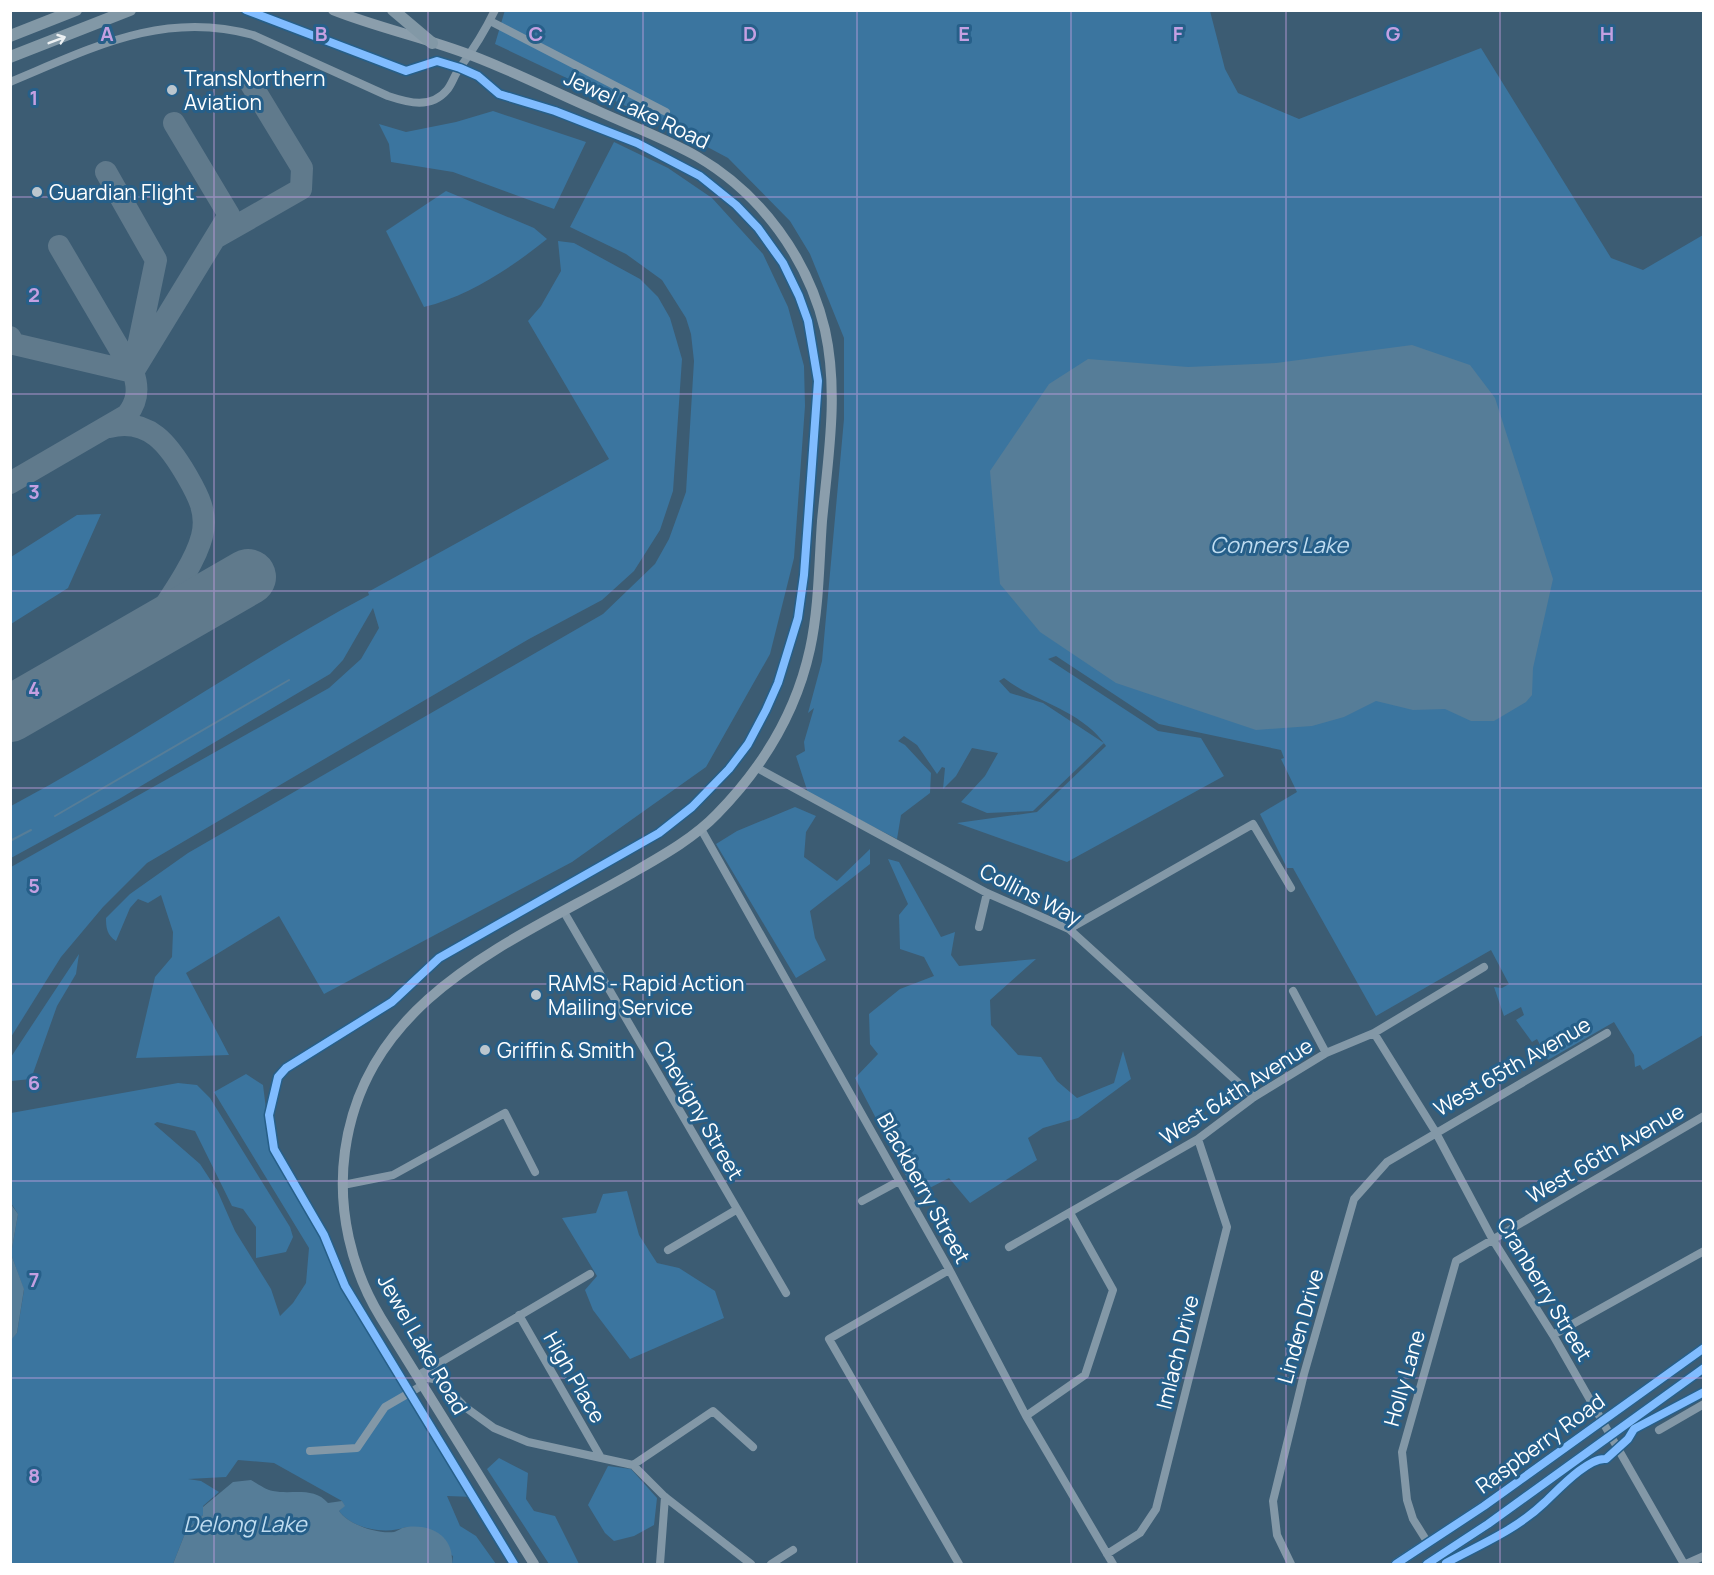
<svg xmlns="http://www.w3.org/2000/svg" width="1714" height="1575" font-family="Manrope,sans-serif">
<rect width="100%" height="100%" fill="#3c5c73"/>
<path fill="#3b759f" d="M 505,10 L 1210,11 L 1225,69 L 1238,93 L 1299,119 L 1481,48 L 1611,258 L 1643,270 L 1703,235 L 1703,1035 L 1643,1070 L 1640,1065 L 1635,1067 L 1634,1055 L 1614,1022 L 1548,1060 L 1537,1039 L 1532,1042 L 1516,1020 L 1524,1015 L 1521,1007 L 1504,1016 L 1494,987 L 1502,988 L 1509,984 L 1491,950 L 1376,1016 L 1293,868 L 1287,868 L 1260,814 L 1297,792 L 1281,759 L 1284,758 L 1281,750 L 1159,724 L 1056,656 L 1048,659 L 1158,731 L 1201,738 L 1224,776 L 1067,862 L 957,823 L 1037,812 L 1106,746 C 1082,710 1036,703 1004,678 L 999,681 L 1010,693 L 1043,703 L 1104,743 L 1033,811 L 987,813 L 961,802 L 985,776 L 998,753 L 972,748 L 956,776 L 943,789 L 945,768 L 942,767 L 937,774 L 917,745 L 904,736 L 898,741 L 905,745 L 931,773 L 930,793 L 901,815 L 897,839 L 808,793 L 796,756 L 805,751 L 804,742 L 814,708 L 808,713 L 822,661 L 844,419 L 844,338 L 810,254 L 790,221 L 728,158 L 668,126 L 495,44 Z
M 493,111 L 586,142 L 554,209 L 453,172 L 391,162 L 389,144 L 379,124 L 406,132 L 456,122 Z
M 614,142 L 668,168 L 712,198 L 763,254 L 788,307 L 804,366 L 805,406 L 794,558 L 770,654 L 706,767 L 572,862 L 324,994 L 279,916 L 186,973 L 229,1055 L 136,1058 L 155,977 L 172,957 L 173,932 L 161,895 L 148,903 L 138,899 L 130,908 L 116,941 C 107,935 106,928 106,918 L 130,894 L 188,853 L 603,614 L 655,564 L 669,539 L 686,492 L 694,361 L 691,334 L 686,318 L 662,280 L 626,254 L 570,227 Z
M 446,191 L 534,228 L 547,239 C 511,268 469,296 424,307 L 386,231 Z
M 558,241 L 574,243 L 640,279 L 658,297 L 670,318 L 682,359 L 673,491 L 660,530 L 634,571 L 602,600 L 529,639 L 147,863 L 103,907 L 61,957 L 11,1037 L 11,867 L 329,688 L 361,659 L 379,628 L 373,608 L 343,660 L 330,674 L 119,799 L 11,858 L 11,806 C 133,741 247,660 369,595 L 368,592 L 609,459 L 528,321 L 541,306 L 561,271 Z
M 101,514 L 68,588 L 11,624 L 11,557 L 77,515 Z
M 795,807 L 816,816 L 806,832 L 804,857 L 837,881 L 870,849 L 870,864 L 810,911 L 815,938 L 826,960 L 796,978 L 716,844 L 737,831 Z
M 888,859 L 899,862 L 941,937 L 955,932 L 951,955 L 959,966 L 1036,959 L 990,1000 L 991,1025 L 1018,1055 L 1041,1057 L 1057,1081 L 1077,1098 L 1114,1083 L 1123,1051 L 1131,1079 L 1078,1118 L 1043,1128 L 1028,1138 L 1037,1160 L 970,1203 L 949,1178 L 916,1195 L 855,1078 L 878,1054 L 870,1044 L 869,1014 L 900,989 L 934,976 L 924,957 L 900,949 L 899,915 L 908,904 Z
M 79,954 L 76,974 L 57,1006 L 31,1079 L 11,1081 L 11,1057 Z
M 246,1074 L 263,1085 L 271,1149 L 325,1237 L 342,1285 L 475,1497 L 447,1496 L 460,1526 L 476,1536 L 496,1564 L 452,1564 L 453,1556 L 406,1527 C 386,1535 352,1529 339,1511 L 344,1506 L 342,1501 L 274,1463 L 238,1460 L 226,1477 L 188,1479 L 201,1481 L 219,1492 L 203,1506 L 203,1515 L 186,1531 L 173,1564 L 11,1564 L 10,1340 L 17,1333 L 24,1290 L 11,1254 L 18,1214 L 11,1203 L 11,1113 L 178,1083 L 197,1085 L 210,1098 L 290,1227 L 293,1237 L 286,1252 L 256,1258 L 256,1227 L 243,1209 L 232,1206 L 195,1131 L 157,1122 L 154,1124 L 200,1164 L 217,1190 L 235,1231 L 271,1289 L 280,1316 L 293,1303 L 306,1283 L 309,1248 L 214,1092 Z
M 627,1191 L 639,1235 L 657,1263 L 679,1268 L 715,1291 L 724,1318 L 630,1359 L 593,1310 L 585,1290 L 597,1276 L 562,1218 L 596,1213 L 603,1194 Z
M 499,1458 L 528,1473 L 526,1499 L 534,1511 L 555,1516 L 579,1564 L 549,1564 L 487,1469 Z
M 608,1466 L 631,1469 L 657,1498 L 654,1525 L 634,1536 L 614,1541 L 605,1533 L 588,1505 Z"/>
<path fill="#567d98" d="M 1412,345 L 1470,365 L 1495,398 L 1553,579 L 1533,668 L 1532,695 L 1526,702 L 1494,721 L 1471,721 L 1445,709 L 1413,710 L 1376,701 L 1344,717 L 1312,726 L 1256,730 L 1116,683 L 1040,632 L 1000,584 L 990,471 L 1049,384 L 1088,359 L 1188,367 L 1276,363 Z
M 10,1203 L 18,1214 L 11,1254 L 24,1289 L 17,1333 L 11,1340 Z
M 251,1480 C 258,1484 266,1490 273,1491 C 292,1495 313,1486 328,1503 L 342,1501 L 345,1506 L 339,1511 C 349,1525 377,1534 394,1532 C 398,1531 402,1527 407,1527 C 433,1524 454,1537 452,1564 L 173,1564 L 186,1531 L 203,1515 L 203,1507 L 233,1482 Z"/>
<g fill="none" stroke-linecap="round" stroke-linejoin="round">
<path stroke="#567d98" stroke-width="2" d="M 55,816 L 289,680
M 10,841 L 31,830"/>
<path stroke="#607a8c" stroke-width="22" d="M 106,172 L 156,260 L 136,356
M 217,237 L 301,189 L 302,168 L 251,84
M 10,337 L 14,344 L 133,372
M 133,372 L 229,215 L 174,123
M 109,427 C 149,417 169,445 187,476 C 198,495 208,513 202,536 C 195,565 162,609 145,636
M 10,483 L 127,415 C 138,401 139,388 133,372 L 59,246"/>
<path stroke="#607a8c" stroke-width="56" d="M 10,714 L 248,577"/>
<path stroke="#8398a7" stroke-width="8" d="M 490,21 L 666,112
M 10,82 C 92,48 163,10 253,35 L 388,96 C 409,103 431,109 447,90 C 452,84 454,76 459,69 C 473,50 484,33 495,10
M 759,769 L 987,893 L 1069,929 L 1254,1097
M 701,829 L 949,1269 L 1026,1416 L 1113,1564
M 564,912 L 786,1293
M 979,927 L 987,893
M 1069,929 L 1253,824 L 1291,888
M 1293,991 L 1326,1053
M 1374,1033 L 1435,1131 L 1493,1240 L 1553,1335 L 1684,1564
M 343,1185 L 393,1175 L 505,1113 L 535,1172
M 862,1201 L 899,1181
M 1009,1247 L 1198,1139 L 1254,1097 L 1326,1053 L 1374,1033 L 1484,967
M 668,1250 L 736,1210
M 949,1270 L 829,1339 L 959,1564
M 519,1315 L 600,1456
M 1553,1335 L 1704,1251
M 417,1376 L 439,1380 L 465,1407 L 494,1428 L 528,1442 L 633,1465 L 665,1497 L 751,1564
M 417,1376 L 590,1274
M 1026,1416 L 1085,1375 L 1113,1290 L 1070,1213
M 1659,1430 L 1704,1404
M 310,1451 L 357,1448 L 385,1407 L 423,1385
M 633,1465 L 713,1411 L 753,1447
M 1428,1543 L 1413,1519 L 1407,1500 L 1402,1452 L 1456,1261 L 1704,1116
M 1107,1554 L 1140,1533 L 1156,1509 L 1227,1227 L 1198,1139
M 660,1564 L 665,1497
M 771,1564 L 793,1550
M 1291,1564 L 1277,1535 L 1273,1501 L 1304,1374 L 1354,1199 L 1387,1162 L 1607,1033
M 1686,1564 L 1704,1556"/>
<path stroke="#8b9eac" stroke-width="10" d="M 333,10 C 378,28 427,38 473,56 C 515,72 556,93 598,111 C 631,126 666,139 698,157 C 761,194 808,258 825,330 C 839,393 828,458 822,521 C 819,563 819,608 810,649 C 796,713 763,767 717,814 C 692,840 658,858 627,876 C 508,944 366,998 345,1151 C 337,1209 351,1269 381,1318 L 534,1564
M 1396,1564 L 1484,1506 L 1704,1348
M 1427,1564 L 1488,1524 L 1704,1368"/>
<path stroke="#8298a6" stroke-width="12" d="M 393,10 L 432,43
M 10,36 L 76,10
M 10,57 L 130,10"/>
<g stroke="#265f89" stroke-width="11">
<path id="cycleway" d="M 246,10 L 406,71 L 437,61 L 460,68 L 478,76 L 499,94 L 555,111 L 637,143 L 700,176 L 736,205 L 758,228 L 783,263 L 799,296 L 808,321 L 818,381 L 804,575 L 798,618 L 778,683 L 766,710 L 748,744 L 729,769 L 692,807 L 659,833 L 439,958 L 392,1002 L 286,1068 L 278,1077 L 269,1115 L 274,1149 L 324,1235 L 345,1286 L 514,1564
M 1446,1563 C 1479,1545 1516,1530 1544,1503 C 1557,1491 1588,1457 1606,1459 L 1628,1439 L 1634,1429 L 1704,1392
M 1396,1564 L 1484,1506 L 1704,1348
M 1427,1564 L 1488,1524 L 1704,1368"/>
</g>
<use href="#cycleway" stroke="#80bcff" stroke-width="8"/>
</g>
<defs><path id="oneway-shaft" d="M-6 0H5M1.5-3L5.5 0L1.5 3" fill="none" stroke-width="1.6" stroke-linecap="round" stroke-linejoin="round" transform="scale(1.5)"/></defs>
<use stroke="#ecf0f2" href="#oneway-shaft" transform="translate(57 40) rotate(-21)"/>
<path fill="none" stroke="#c4a0e2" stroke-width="1.5" stroke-opacity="0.55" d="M 214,10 L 214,1564M 428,10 L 428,1564M 643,10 L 643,1564M 857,10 L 857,1564M 1071,10 L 1071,1564M 1286,10 L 1286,1564M 1500,10 L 1500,1564M 10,197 L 1704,197M 10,394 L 1704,394M 10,591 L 1704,591M 10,788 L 1704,788M 10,984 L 1704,984M 10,1181 L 1704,1181M 10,1378 L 1704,1378"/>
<g fill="#bbc6ce" stroke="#265f89" stroke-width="2">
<circle cx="172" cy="90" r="6"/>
<circle cx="37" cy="192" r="6"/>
<circle cx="536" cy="995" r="6"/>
<circle cx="485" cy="1050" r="6"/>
</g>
<g text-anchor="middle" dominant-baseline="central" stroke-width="6" stroke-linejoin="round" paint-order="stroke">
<g font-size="21" fill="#fff" stroke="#265f89" text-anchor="start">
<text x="184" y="78">TransNorthern<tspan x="184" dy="24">Aviation</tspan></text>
<text x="49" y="192">Guardian Flight</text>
<text x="548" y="983">RAMS - Rapid Action<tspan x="548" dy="24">Mailing Service</tspan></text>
<text x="497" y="1050">Griffin &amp; Smith</text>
</g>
<g font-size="21" fill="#fff" stroke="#265f89">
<text transform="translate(637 109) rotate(25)">Jewel Lake Road</text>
<text transform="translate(1031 894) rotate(27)">Collins Way</text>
<text transform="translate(1512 1066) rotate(-30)">West 65th Avenue</text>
<text transform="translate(1236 1091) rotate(-33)">West 64th Avenue</text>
<text transform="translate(699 1110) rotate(60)">Chevigny Street</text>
<text transform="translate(1605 1153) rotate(-30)">West 66th Avenue</text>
<text transform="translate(924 1188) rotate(61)">Blackberry Street</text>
<text transform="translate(1545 1289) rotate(59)">Cranberry Street</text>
<text transform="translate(1300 1326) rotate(-74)">Linden Drive</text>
<text transform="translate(423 1344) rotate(60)">Jewel Lake Road</text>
<text transform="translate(1177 1352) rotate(-76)">Imlach Drive</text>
<text transform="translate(575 1377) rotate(60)">High Place</text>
<text transform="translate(1404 1378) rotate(-74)">Holly Lane</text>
<text transform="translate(1540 1443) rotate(-36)">Raspberry Road</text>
</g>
<g font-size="22" font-style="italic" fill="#bfdcf0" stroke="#265f89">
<text x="1279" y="545">Conners Lake</text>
<text x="245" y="1524">Delong Lake</text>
</g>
</g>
<g font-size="20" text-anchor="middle" font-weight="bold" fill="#c4a0e2" stroke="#265f89" stroke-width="6" stroke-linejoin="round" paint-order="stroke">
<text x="107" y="41">A</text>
<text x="321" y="41">B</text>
<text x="536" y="41">C</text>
<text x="750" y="41">D</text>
<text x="964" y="41">E</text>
<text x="1178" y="41">F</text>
<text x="1393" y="41">G</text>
<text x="1607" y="41">H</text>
<text x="34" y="105">1</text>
<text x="34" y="302">2</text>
<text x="34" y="499">3</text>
<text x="34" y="696">4</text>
<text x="34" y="893">5</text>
<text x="34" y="1090">6</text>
<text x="34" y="1287">7</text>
<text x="34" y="1483">8</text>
</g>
<rect width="1714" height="1575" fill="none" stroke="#ffffff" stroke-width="24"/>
</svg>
